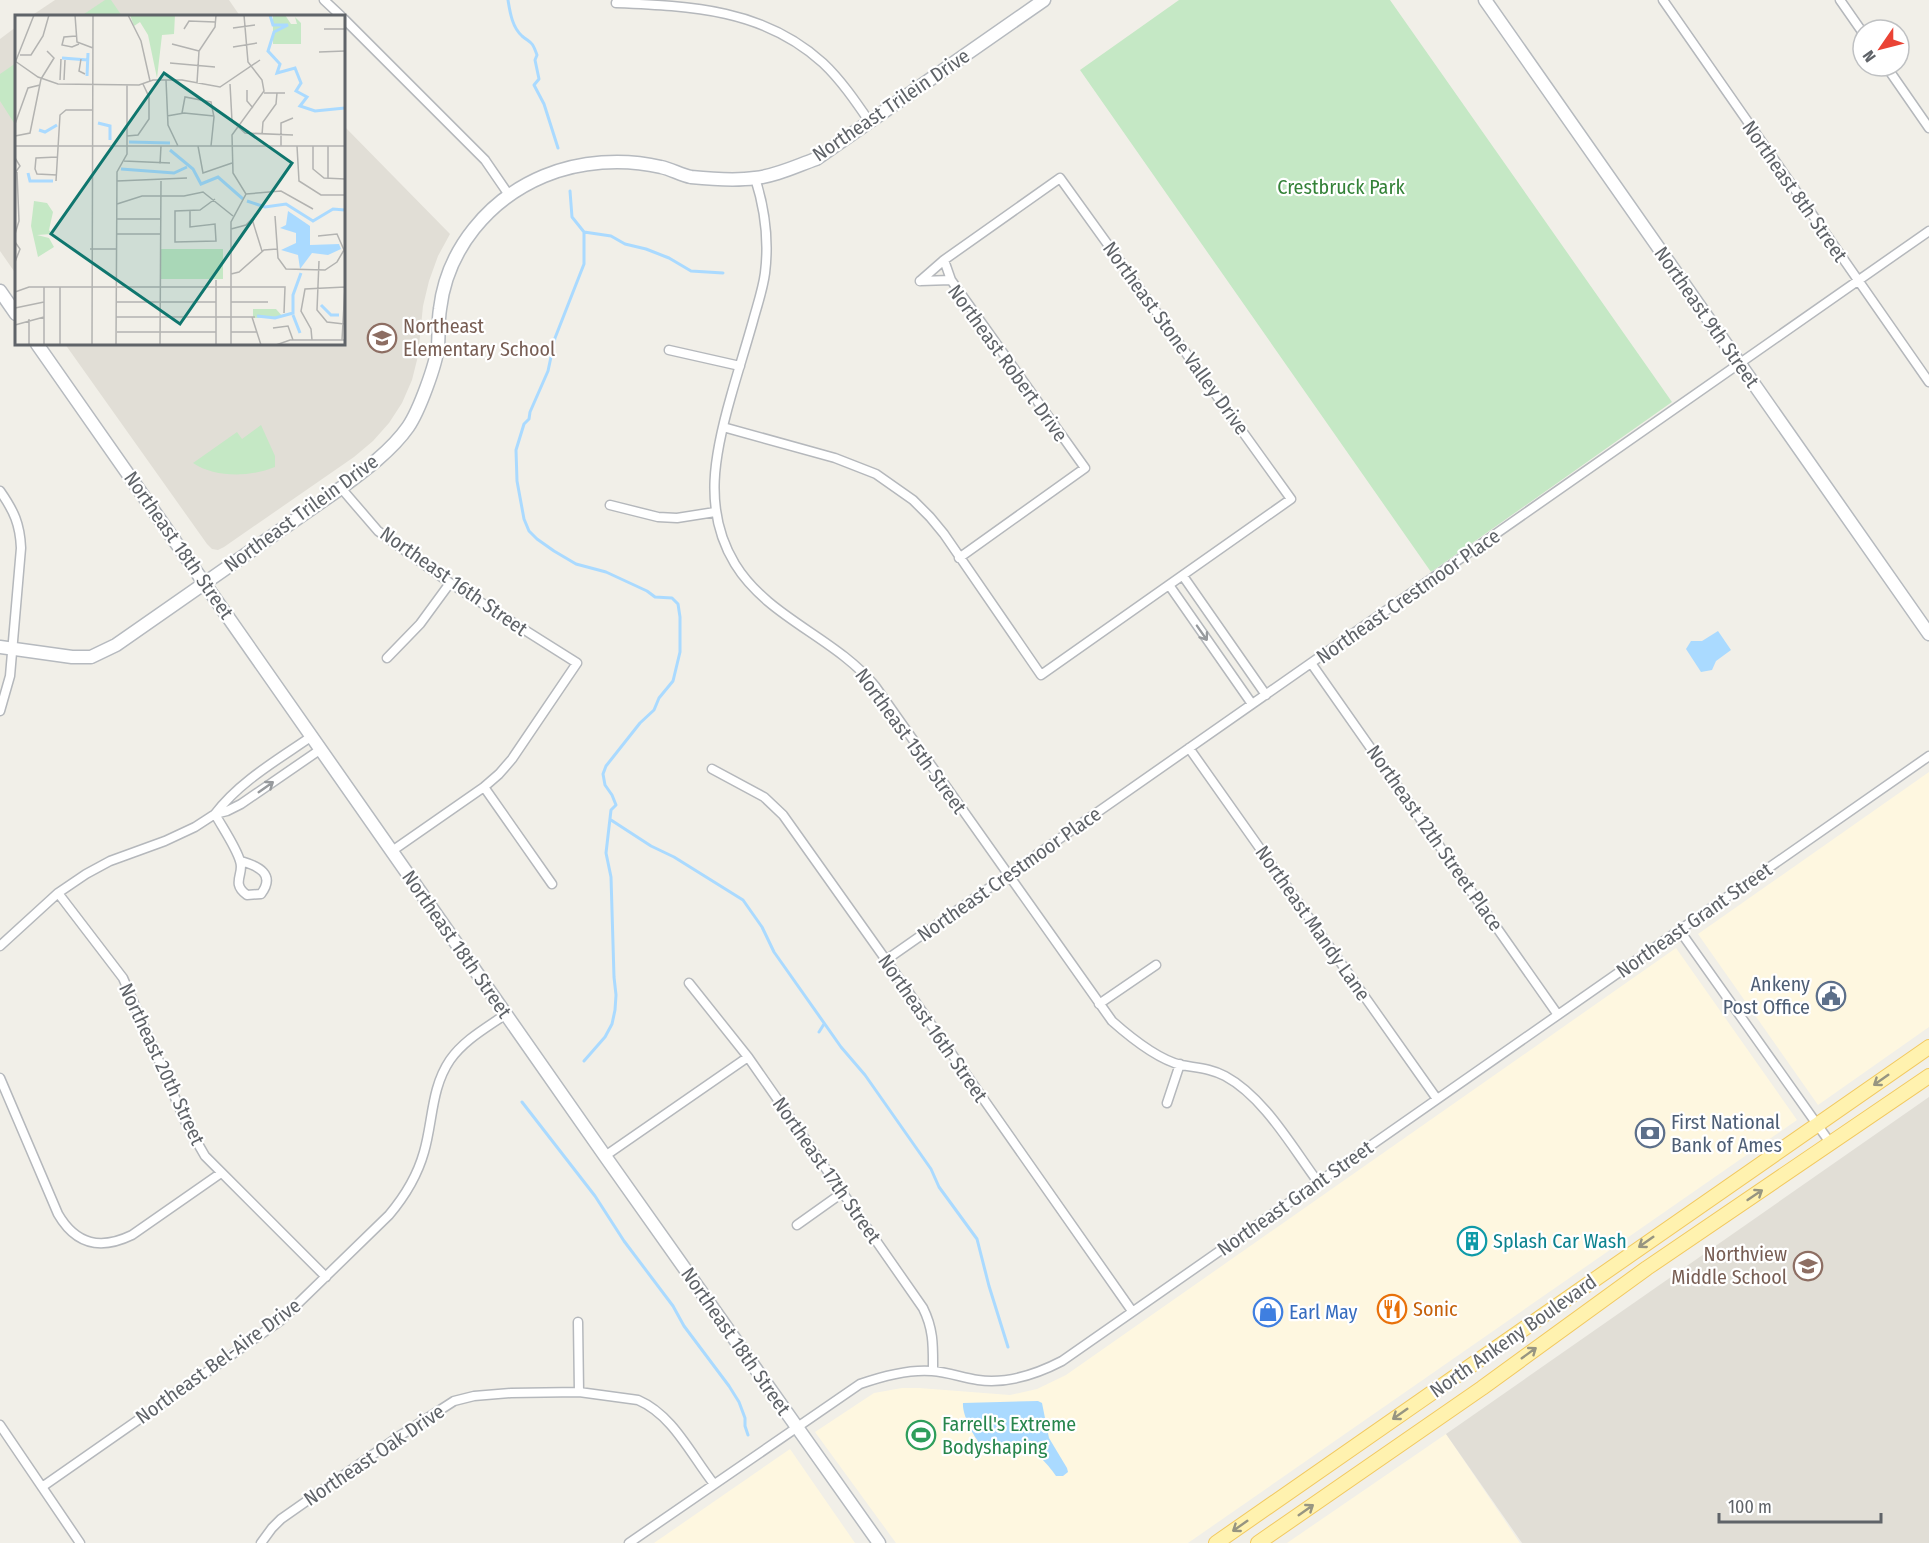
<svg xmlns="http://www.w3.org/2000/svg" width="1929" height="1543" font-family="'Fira Sans Condensed',sans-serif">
<rect width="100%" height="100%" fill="#f1efe8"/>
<path fill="#fef7e0" d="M 1929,772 L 1929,1027 L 1818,1105 L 1698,934 Z
M 1676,948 L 1797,1120 L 1188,1543 L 896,1543 L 815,1432 L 874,1393 L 902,1388 L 919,1388 L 1010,1395 L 1037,1389 L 1066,1375 Z
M 1446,1434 L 1520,1543 L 1287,1543 Z
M 790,1449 L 855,1543 L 654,1543 Z"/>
<path fill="#e1ded6" d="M 55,0 L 229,0 L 240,16 L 31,16 Z
M 16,27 L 16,274 L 0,251 L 0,39 Z
M 344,126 L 450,234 L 438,256 L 429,281 L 423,306 L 418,356 L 412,380 L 402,403 L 389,423 L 373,441 L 354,457 L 224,547 L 218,550 L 212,549 L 207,544 L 65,344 L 344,344 Z
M 1929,1097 L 1929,1543 L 1522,1543 L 1446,1434 Z"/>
<path fill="#c5e8c5" d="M 105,0 L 111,0 L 122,16 L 81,16 Z
M 1179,0 L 1390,0 L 1672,402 L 1431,572 L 1080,70 Z
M 16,63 L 16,126 L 0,101 L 0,74 Z
M 261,425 L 275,456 L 275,467 C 251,477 215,478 193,463 L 237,432 L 242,439 Z"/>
<path fill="#aadaff" d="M 1718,631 L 1731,650 L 1716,661 L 1712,670 L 1701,672 L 1686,649 L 1691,641 L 1702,641 Z
M 1038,1401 L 1042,1403 L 1049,1438 L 1067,1468 L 1068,1472 L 1063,1476 L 1056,1476 C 1047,1463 1035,1449 1019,1447 C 1006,1446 994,1450 981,1445 C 973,1436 962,1414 963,1403 Z"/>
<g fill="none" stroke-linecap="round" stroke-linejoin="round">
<path stroke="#aadaff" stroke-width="3" d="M 508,0 C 510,12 512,27 522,36 C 532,44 532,41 537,55 L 535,60 L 539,79 L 534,85 L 544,104 L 558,148
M 570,191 L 572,217 L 584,232 L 584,264 L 555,338 L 548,371 L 530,412 L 529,419 L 524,424 L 516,450 L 517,481 L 524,519 L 529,531 L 537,539 L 554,551 L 576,564 L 606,572 L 647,591 L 655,597 L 672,598 L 678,604 L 680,617 L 680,652 L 673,681 L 659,698 L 654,710 L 640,723 L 606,766 L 603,774 L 605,785 L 612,795 L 616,805 L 611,810 L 606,853 L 611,877 L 614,977 L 616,995 L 615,1010 L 612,1024 L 605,1037 L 584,1061
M 584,232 L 611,236 L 625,244 L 646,249 L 669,258 L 691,271 L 723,273
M 611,820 L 651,846 L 674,857 L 743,900 L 762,927 L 774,952 L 841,1047 L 865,1075 L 931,1169 L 939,1187 L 977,1239 L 989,1286 L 1008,1347
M 819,1032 L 824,1024
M 522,1102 L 595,1196 L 624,1241 L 673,1306 L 684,1326 L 729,1386 L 739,1402 L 745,1418 L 745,1426 L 748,1435"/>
<g stroke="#b5b8bc" stroke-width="11">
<path id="street" d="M 324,0 L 341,16
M 1663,0 L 1929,382
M 1840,0 L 1863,33
M 616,3 C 691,6 764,9 823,63 C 841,80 856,102 869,121
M 344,19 L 485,160 L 509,195
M 1886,66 L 1929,128
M 755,178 C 765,209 769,241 765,273 C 763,289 757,306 753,321 C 746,346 738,371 731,396 C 715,452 702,510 735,564 C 768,618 835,637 875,686 L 1112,1021 C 1130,1037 1157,1059 1181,1065 C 1197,1068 1210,1068 1225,1076 C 1264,1097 1292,1147 1318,1182
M 944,260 L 951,280
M 920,281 L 951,280 L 1085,468 L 959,558
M 669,350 L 740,366
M 723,427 L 835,458 L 876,474 L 913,500 L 930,517 L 944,534 L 1041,675 L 1291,499 L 1060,178 L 944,260 L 920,281
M 341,488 L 378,531 L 450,583 L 577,663 L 512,759 L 499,774 L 484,787 L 392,851
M 0,491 C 14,511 20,524 21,548 L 10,676 L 0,711
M 610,505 L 658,517 L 677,518 L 715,512
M 1183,576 L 1266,695
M 1169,585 L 1252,704
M 387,658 L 420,624 L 450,583
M 1311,663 L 1558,1015
M 1189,748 L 1437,1099
M 712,769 L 764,797 L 783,815 L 886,960 L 1132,1311
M 484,787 L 552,884
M 215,814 C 222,827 236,847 240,861 C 245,874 230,883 247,895 L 261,894 C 276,874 258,866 241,861
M 215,814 C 240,781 279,759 312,736
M 58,893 L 123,978 L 186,1123 L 205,1156 L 326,1277
M 1680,931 L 1831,1144
M 0,946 L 58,893 L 86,874 L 110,861 L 165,841 L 195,827 L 215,814 L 227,811 L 241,804 L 321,749
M 886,960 L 1929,231
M 689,983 L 748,1057 L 923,1308 C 934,1330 933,1347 933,1371
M 1099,1004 L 1156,965
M 0,1078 L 58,1214 C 76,1245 101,1250 132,1235 L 221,1173
M 1167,1103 L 1180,1064
M 605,1156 L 748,1057
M 797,1225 L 842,1193
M 578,1322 L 579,1392
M 0,1425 L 80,1543
M 42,1487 L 280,1321 L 389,1215 C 405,1196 417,1177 424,1152 C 433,1121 431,1088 450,1060 C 464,1040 486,1028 506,1014
M 261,1543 L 272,1528 L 281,1519 L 398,1437 L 454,1401 L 474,1396 L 511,1393 L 579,1392 L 638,1400 C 673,1415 691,1455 714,1484
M 629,1543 L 860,1384 C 883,1376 908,1369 932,1371 C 948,1372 963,1378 978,1380 C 1007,1384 1037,1374 1062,1361 L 1929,756"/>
</g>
<g stroke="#b6babf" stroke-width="15">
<path id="secondary" d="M 1485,0 L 1929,634
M 0,291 L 16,314
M 37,344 L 605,1156 L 879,1543
M 0,647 L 72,657 L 91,657 L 116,645 L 341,488 C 364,471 392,450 408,427 C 419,411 436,365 438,346 C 439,333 438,321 440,309 C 447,249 489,199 544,176 C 580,161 623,158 661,167 C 671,169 681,175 691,177 C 711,179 735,181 755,178 C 776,176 796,166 816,159 L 1044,0"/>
</g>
<g stroke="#f2c960" stroke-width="16">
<path id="primary" d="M 1216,1543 L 1929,1047
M 1258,1543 L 1482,1388 L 1647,1268 L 1929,1076"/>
</g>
<use href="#street" stroke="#fff" stroke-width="8"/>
<use href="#secondary" stroke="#fff" stroke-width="12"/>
<use href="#primary" stroke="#fff2af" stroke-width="14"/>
</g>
<defs><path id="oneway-shaft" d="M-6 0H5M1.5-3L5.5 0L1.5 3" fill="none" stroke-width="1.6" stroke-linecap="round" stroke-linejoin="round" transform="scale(1.5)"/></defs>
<g stroke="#979a9d">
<use href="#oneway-shaft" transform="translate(1202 633) rotate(55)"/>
<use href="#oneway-shaft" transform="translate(266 787) rotate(-35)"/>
</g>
<g stroke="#979581">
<use href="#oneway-shaft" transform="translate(1881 1080) rotate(145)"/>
<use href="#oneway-shaft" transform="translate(1755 1195) rotate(-34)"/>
<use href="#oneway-shaft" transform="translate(1646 1242) rotate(145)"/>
<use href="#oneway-shaft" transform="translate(1529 1353) rotate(-36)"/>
<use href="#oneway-shaft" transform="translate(1400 1414) rotate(145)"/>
<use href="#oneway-shaft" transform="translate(1306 1510) rotate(-35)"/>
<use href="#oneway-shaft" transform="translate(1240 1526) rotate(145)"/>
</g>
<defs>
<g id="school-ring" transform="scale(1.5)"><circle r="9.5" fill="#fff" stroke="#8d6e63" stroke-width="1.5"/><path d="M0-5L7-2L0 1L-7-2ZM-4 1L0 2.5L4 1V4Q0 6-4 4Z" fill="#8d6e63"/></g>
<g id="civic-ring" transform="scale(1.5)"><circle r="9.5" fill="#fff" stroke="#5c6f8a" stroke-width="1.5"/><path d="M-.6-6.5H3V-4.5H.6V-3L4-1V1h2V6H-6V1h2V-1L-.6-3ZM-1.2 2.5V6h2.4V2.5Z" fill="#5c6f8a"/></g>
<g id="bank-ring" transform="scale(1.5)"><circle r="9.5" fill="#fff" stroke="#5c6f8a" stroke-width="1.5"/><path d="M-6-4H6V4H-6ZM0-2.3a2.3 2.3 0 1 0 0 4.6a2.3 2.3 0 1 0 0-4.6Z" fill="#5c6f8a"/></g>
<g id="building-ring" transform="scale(1.5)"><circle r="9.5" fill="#fff" stroke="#0f9aa8" stroke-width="1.5"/><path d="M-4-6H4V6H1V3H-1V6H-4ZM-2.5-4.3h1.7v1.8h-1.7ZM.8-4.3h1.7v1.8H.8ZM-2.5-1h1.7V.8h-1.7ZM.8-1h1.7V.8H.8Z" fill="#0f9aa8"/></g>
<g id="restaurant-ring" transform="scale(1.5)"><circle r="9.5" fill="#fff" stroke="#e8710a" stroke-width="1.5"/><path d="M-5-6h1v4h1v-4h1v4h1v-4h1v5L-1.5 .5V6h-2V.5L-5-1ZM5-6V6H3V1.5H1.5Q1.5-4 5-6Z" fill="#e8710a"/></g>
<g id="shop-ring" transform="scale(1.5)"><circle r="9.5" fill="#fff" stroke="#3f7fe0" stroke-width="1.5"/><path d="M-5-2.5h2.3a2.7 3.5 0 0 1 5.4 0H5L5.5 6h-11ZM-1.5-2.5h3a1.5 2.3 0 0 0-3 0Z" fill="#3f7fe0"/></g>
<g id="stadium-ring" transform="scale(1.5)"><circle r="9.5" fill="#fff" stroke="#2e9e5b" stroke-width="1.5"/><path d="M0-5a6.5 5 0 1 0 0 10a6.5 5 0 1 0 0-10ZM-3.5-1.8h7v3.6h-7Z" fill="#2e9e5b"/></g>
</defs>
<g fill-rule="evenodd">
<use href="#school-ring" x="382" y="338"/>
<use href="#civic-ring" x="1831" y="996"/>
<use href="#bank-ring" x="1650" y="1133"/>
<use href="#building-ring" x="1472" y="1241"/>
<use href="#school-ring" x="1808" y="1266"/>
<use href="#restaurant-ring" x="1392" y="1309"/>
<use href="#shop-ring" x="1268" y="1312"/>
<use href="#stadium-ring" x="921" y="1435"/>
</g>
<g text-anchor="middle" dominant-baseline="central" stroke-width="4.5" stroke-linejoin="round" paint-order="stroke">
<g font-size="20" fill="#5f6368" stroke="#fff">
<text transform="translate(891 105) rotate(-34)">Northeast Trilein Drive</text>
<text transform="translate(1795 191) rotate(55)">Northeast 8th Street</text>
<text transform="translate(1707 317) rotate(55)">Northeast 9th Street</text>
<text transform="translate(1176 338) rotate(54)">Northeast Stone Valley Drive</text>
<text transform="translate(1008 363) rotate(54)">Northeast Robert Drive</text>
<text transform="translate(301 513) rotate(-36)">Northeast Trilein Drive</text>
<text transform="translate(179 545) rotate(55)">Northeast 18th Street</text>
<text transform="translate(454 581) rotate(35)">Northeast 16th Street</text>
<text transform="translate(1408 596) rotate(-35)">Northeast Crestmoor Place</text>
<text transform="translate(911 741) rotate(54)">Northeast 15th Street</text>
<text transform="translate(1435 838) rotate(55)">Northeast 12th Street Place</text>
<text transform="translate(1009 874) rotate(-35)">Northeast Crestmoor Place</text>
<text transform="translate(1694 920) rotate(-35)">Northeast Grant Street</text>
<text transform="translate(1313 923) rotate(55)">Northeast Mandy Lane</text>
<text transform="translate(457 944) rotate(55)">Northeast 18th Street</text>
<text transform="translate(933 1028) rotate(55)">Northeast 16th Street</text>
<text transform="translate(162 1064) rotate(65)">Northeast 20th Street</text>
<text transform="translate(827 1170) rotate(55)">Northeast 17th Street</text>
<text transform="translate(1295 1198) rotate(-35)">Northeast Grant Street</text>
<text transform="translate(1513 1336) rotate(-35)">North Ankeny Boulevard</text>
<text transform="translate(736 1341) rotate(55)">Northeast 18th Street</text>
<text transform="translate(218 1361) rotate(-36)">Northeast Bel-Aire Drive</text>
<text transform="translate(374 1455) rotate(-34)">Northeast Oak Drive</text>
</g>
<g font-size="20" fill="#348238" stroke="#fff">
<text x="1341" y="187">Crestbruck Park</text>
</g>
<g font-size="20" fill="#785e54" stroke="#fff" text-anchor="start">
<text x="403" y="326">Northeast<tspan x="403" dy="23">Elementary School</tspan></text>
<text x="1787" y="1254" text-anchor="end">Northview<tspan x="1787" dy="23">Middle School</tspan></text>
</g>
<g font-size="20" fill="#4e5e75" stroke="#fff" text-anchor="end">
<text x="1810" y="984">Ankeny<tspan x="1810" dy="23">Post Office</tspan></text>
<text x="1671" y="1122" text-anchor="start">First National<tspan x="1671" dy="23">Bank of Ames</tspan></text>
</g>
<g font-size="20" fill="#0d838f" stroke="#fff" text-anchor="start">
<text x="1493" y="1241">Splash Car Wash</text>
</g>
<g font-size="20" fill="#c56008" stroke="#fff" text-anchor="start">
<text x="1413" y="1309">Sonic</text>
</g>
<g font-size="20" fill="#366cbe" stroke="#fff" text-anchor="start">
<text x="1289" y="1312">Earl May</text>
</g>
<g font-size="20" fill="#27864d" stroke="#fff" text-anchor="start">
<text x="942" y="1424">Farrell's Extreme<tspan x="942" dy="23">Bodyshaping</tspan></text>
</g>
</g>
<g transform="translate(15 15)">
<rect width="330" height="330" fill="#f1efe8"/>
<path d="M 115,0 L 160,0 L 159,19 L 147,20 L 142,63 L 133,20 L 125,7 L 119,11 ZM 258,0 L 270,0 L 276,9 L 282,9 L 280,2 L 286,8 L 286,29 L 258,29 ZM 19,186 L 32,188 L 38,197 L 34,215 L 37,219 L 22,220 L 34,223 L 39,232 L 23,242 L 16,211 ZM 146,234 L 208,234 L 208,264 L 146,264 ZM 238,294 L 261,294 L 268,302 L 238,303 Z" fill="#c5e8c5"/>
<path d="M 273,196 L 295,211 L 295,230 L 324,229 L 326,234 L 313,240 L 297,238 L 285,254 L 283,240 L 266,235 L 281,228 L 281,218 L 265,213 L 271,210 Z" fill="#aadaff"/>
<path fill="none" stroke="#aadaff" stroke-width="3" d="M 255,0 L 258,10 L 273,10 L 259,17 L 253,36 L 265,49 L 262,58 L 280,53 L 286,68 L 281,76 L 292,82 L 285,91 L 300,96 L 330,93M 47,43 L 73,45M 72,61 L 73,38M 83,108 L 95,111 L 95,125M 24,115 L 30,117 L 42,110M 114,127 L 155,128M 155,135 L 178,154 L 186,169 L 203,162 L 228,184M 106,154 L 159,158 L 172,152M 13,158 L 15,166 L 38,166M 232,186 L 250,192 L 271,189 L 298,206 L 318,194 L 330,195M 306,290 L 316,300 L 324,300M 278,300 L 285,318M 242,301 L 260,303 L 278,298 L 278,280 L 286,258"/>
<path fill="none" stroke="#b3b3b1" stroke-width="1.5" d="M 60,0 L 62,27 L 78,33M 113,0 L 126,26 L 135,66M 218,13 L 240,10M 169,14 L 174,6 L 200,7M 309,14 L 330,14M 61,21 L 49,22 L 47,30 L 57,32 L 64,29M 157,29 L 184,36M 218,32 L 242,28M 304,37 L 330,36M 5,40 L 16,40 L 28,21 L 34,0M 66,44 L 64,56 L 70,59M 0,46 L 23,62 L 43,69 L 124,70 L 138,65 L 167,65 L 205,72 L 245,45M 0,48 L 19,0M 155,48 L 200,52M 26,64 L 39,43 L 32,36M 45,65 L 46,44M 49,65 L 50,45M 151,65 L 153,110 L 163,131M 182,68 L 184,36 L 200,12 L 201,0M 215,69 L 217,106 L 230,118 L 278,120M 232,75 L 232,86 L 238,93M 249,78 L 270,78M 167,98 L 170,82 L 196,87 L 199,102 L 196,131M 152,101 L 169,98 L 199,101M 0,109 L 13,73 L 25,70M 247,120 L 248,107 L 261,89 L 262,78M 0,121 L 15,118 L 26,64M 112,121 L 123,120 L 134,104 L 134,82 L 128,69M 0,131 L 45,131M 44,131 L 330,131M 183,131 L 188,158 L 217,148M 266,131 L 266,108 L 278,103M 282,131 L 284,166 L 306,180 L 330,180M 298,131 L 298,154 L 309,163 L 330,164 L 330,143M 42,142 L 21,143 L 20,154 L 22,159 L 42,160M 0,143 L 5,151 L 0,158M 109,146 L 155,148M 145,149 L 146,131M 313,164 L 313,131M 41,166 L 45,100 L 51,95 L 78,95M 102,166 L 172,163M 231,179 L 266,176 L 298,194M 102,189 L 127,181 L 169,181 L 188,177 L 218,201M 175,196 L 175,212 L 200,209 L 201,226 L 160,227 L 160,196 L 185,195 L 200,184M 260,201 L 263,243 L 271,254 L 310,255 L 322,247 L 329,235M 102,204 L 146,204M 237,204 L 247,236M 216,214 L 231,210 L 241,200M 0,219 L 4,206 L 2,157M 102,219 L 145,219M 303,221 L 322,219 L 329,235M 0,227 L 5,234 L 0,247M 75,234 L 102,234M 304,246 L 302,295 L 312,307 L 329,309M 216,259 L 224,257 L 249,235 L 262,234M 0,277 L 14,272 L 270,272 L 269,298M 102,287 L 201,287M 216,287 L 253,287M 0,293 L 29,287M 101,302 L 240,302M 237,302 L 246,330M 14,304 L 14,330M 0,310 L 29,302M 258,313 L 273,311 L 278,325M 102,317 L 201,317M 216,317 L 242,317M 297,325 L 296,314 L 286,296 L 290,274 L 330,272M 327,325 L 330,272M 29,330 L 29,272M 45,330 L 45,272M 77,330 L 78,0M 101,330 L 102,157 L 112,139 L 112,70M 145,330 L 146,166M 201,330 L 201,265M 216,330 L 216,207 L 231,179 L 218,158 L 217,120 L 249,76 L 247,65 L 233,47 L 229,0M 261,330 L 275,325 L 330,325"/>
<path fill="#0f766e" fill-opacity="0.15" stroke="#0f766e" stroke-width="3" d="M 149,58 L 277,148 L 165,309 L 36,219 Z"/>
<rect width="330" height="330" fill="none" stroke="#5f6368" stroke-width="3"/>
</g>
<g transform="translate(1881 48) rotate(235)"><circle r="28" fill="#ffffff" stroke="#bfc1c3" stroke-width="1.5"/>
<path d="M0-4.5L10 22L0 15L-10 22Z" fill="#ea4335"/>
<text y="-9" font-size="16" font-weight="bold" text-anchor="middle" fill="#5f6368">N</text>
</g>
<path d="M1719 1513v9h162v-9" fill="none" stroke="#5f6368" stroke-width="3"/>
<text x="1728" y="1513" font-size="18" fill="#5f6368" stroke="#ffffff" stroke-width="4.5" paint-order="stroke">100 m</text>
</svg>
